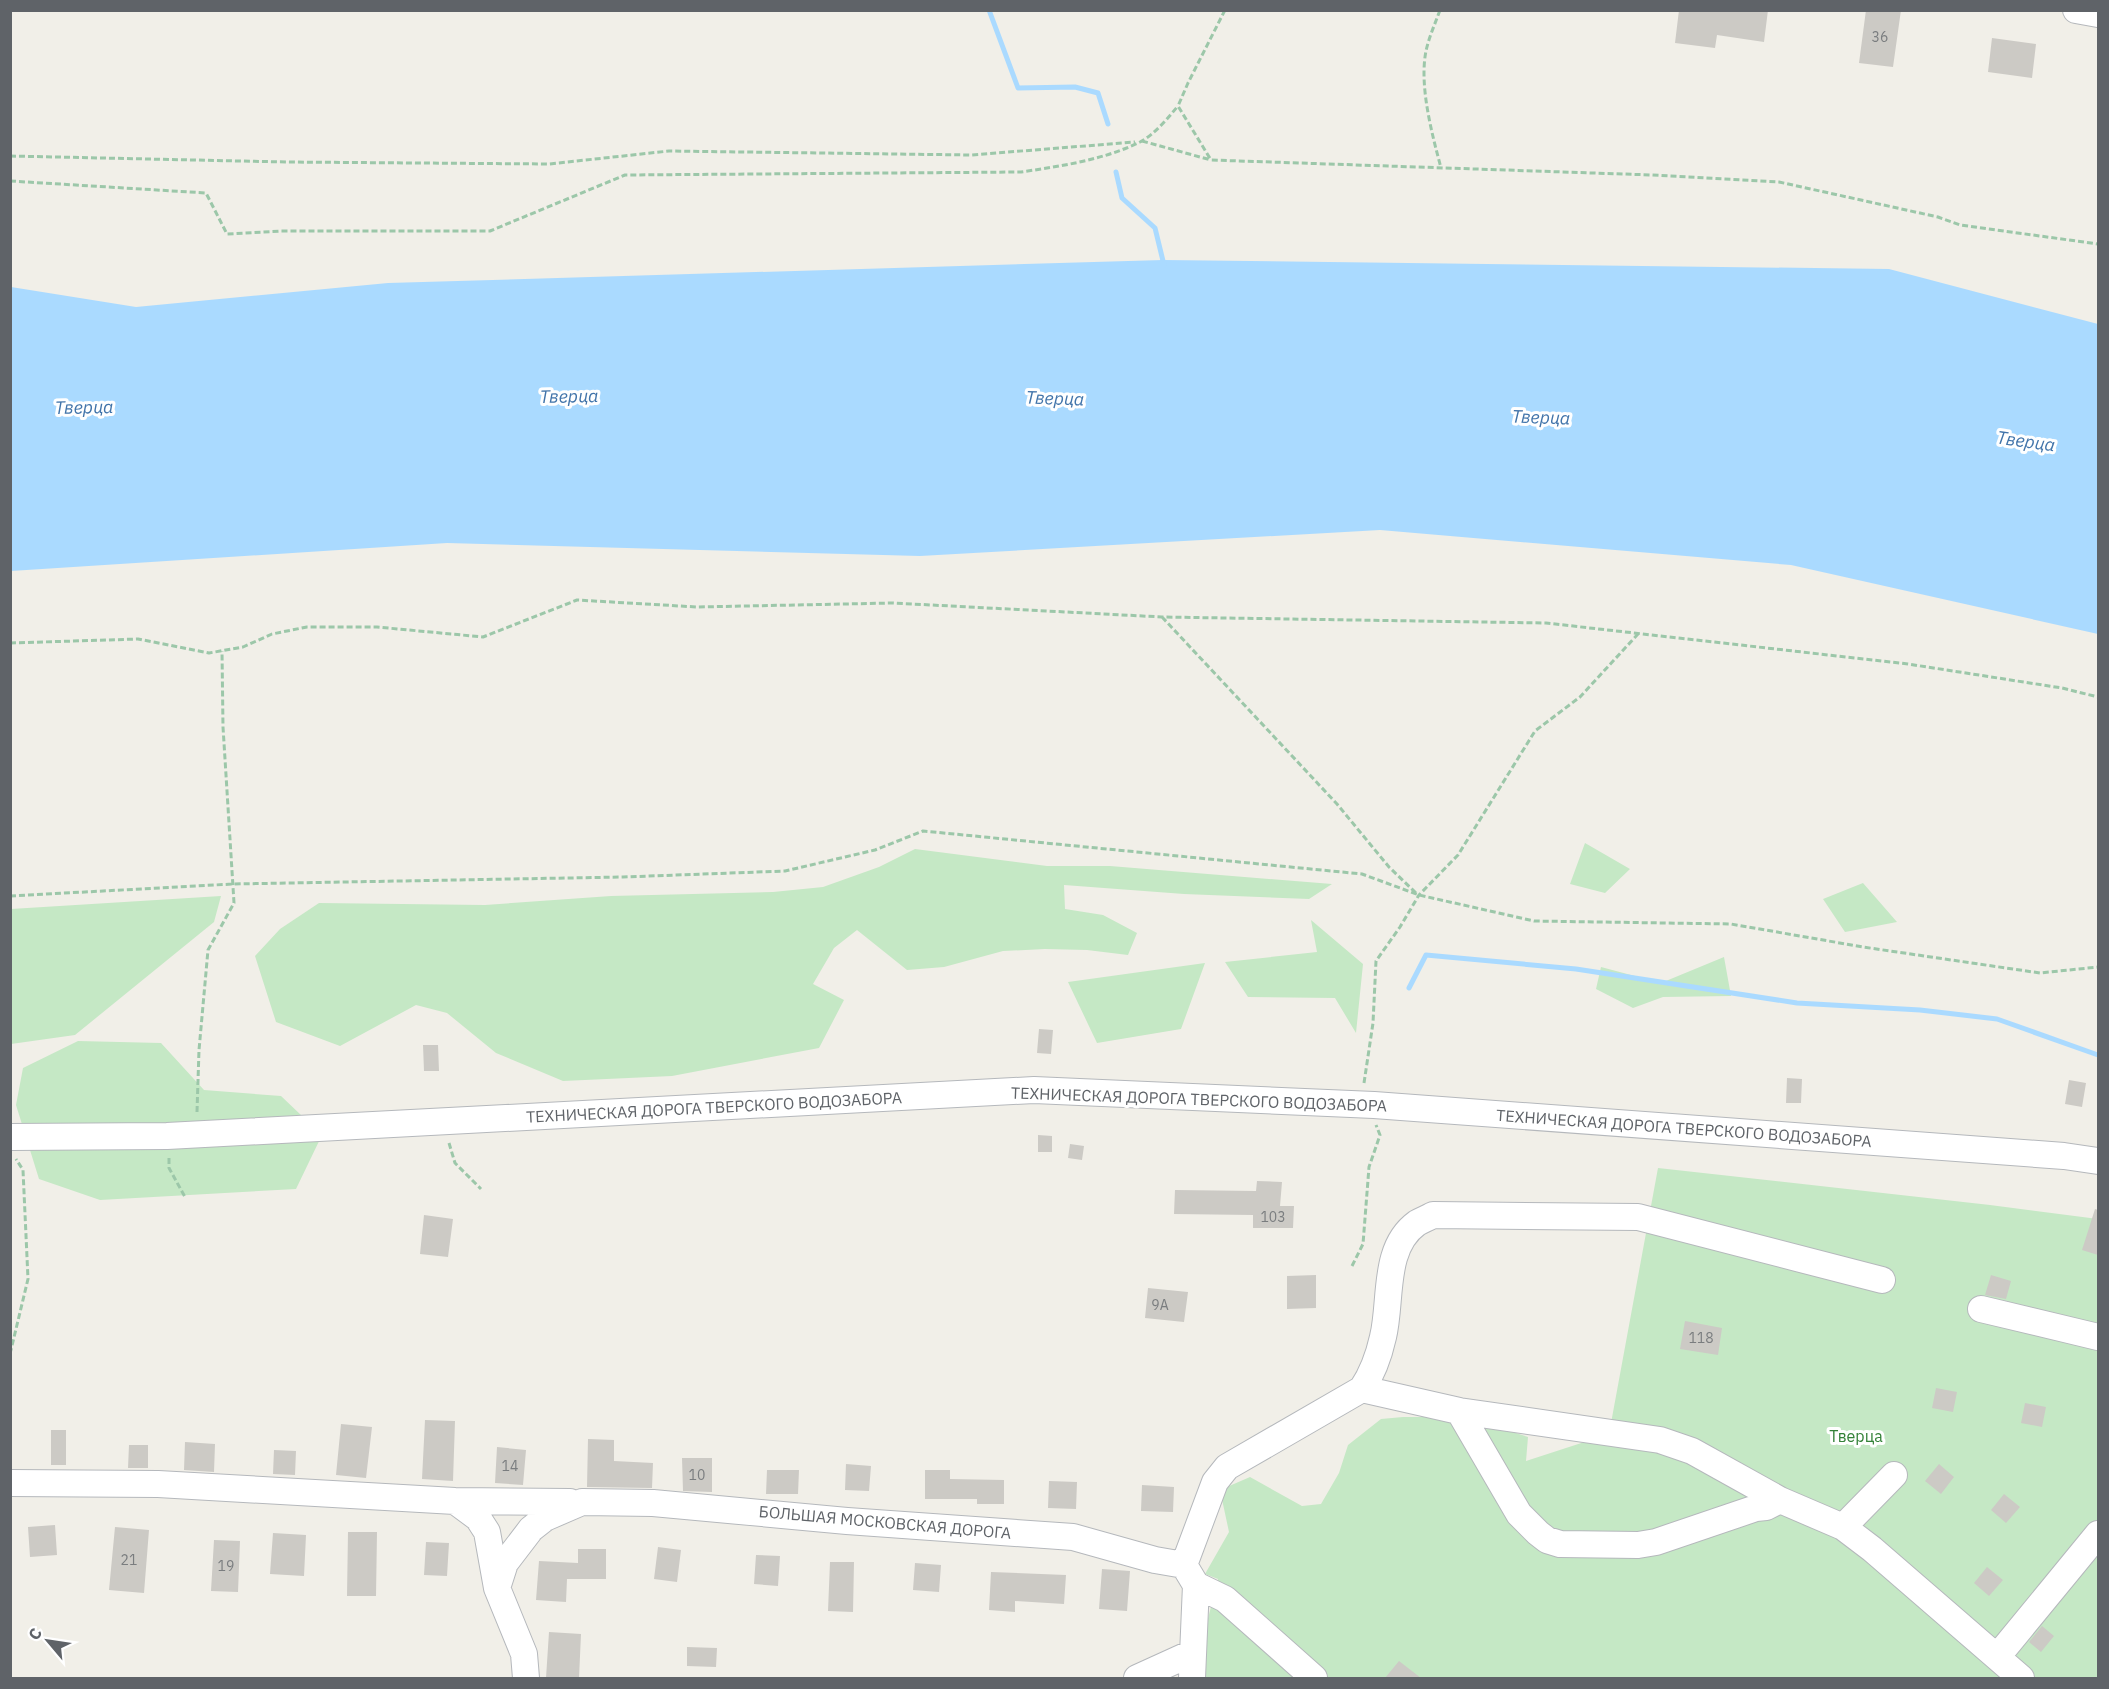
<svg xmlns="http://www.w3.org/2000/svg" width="2109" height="1689" font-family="'IBM Plex Sans',sans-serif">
<rect width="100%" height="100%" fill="#f1efe8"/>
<path fill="#c5e8c5" d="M 1585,843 L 1630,869 L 1605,893 L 1570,884 Z
M 915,849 L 1047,866 L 1110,866 L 1332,884 L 1309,899 L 1184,894 L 1064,885 L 1065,909 L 1103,915 L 1137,933 L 1128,955 L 1087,950 L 1045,949 L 1003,951 L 944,967 L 907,970 L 857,930 L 834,948 L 813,984 L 844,1000 L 819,1048 L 672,1076 L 563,1081 L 496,1053 L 447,1013 L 416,1005 L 340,1046 L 276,1022 L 255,956 L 280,929 L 319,903 L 485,905 L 611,896 L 773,892 L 823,887 L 879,867 Z
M 1863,883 L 1897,922 L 1845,932 L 1823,899 Z
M 221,896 L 214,922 L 75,1035 L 11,1044 L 11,909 Z
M 1311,920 L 1363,964 L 1356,1033 L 1335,998 L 1248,997 L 1225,962 L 1317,952 Z
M 1724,957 L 1731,996 L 1663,997 L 1633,1008 L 1596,989 L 1601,967 L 1661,983 Z
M 1205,963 L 1181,1029 L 1097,1043 L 1068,982 Z
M 78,1041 L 161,1043 L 204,1090 L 281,1096 L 322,1135 L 296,1189 L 100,1200 L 39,1179 L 16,1105 L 23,1068 Z
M 1658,1168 L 1990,1205 L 2098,1219 L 2098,1678 L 1193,1678 L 1218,1579 L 1205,1574 L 1229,1532 L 1220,1490 L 1250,1477 L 1302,1506 L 1321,1504 L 1339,1473 L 1348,1445 L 1381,1419 L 1403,1417 L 1466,1417 L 1528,1437 L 1526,1461 L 1609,1434 Z"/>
<path fill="#aadaff" d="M 1163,260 L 1889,269 L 2098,324 L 2098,634 L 1791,565 L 1380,530 L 920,556 L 447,543 L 11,571 L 11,287 L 136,307 L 388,283 Z"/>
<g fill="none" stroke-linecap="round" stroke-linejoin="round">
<path stroke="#aadaff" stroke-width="5" d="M 989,10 L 1018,88 L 1075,87 L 1098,93 L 1108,124
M 1116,172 L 1122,198 L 1155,228 L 1164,265
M 1409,988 L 1426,955 L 1576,969 L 1797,1003 L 1920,1010 L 1997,1019 L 2098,1055"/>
</g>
<path fill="#cccac5" d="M 1679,10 L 1768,10 L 1764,42 L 1717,35 L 1715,48 L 1675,43 Z
M 1866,10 L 1901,10 L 1893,67 L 1859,63 Z
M 1992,38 L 2036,44 L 2032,78 L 1988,72 Z
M 1039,1029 L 1053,1030 L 1051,1054 L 1037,1053 Z
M 423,1045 L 438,1045 L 439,1071 L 424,1071 Z
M 1787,1078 L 1802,1079 L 1801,1103 L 1786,1103 Z
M 2069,1080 L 2086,1083 L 2082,1107 L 2065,1104 Z
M 1038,1135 L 1052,1136 L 1052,1152 L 1038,1152 Z
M 1070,1144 L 1084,1146 L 1082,1160 L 1068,1158 Z
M 1257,1181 L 1282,1182 L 1280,1206 L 1294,1206 L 1293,1228 L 1253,1228 L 1253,1215 L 1174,1214 L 1175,1190 L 1256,1191 Z
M 2095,1209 L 2098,1210 L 2098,1255 L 2082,1250 Z
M 424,1215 L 453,1219 L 448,1257 L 420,1254 Z
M 1316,1275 L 1316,1308 L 1287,1309 L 1287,1276 Z
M 1991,1275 L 2011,1281 L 2006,1299 L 1985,1295 Z
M 1148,1288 L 1188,1292 L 1184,1322 L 1145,1318 Z
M 1685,1321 L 1722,1328 L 1718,1355 L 1680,1349 Z
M 1936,1388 L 1957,1392 L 1953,1412 L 1932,1408 Z
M 2025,1403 L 2046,1407 L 2042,1427 L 2021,1423 Z
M 425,1420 L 455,1421 L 453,1481 L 422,1479 Z
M 341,1424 L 372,1427 L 366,1478 L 336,1475 Z
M 51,1430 L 66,1430 L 66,1465 L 51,1465 Z
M 588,1439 L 614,1440 L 614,1461 L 653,1463 L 652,1488 L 587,1487 Z
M 185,1442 L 215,1444 L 214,1472 L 184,1470 Z
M 129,1445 L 148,1445 L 148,1468 L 128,1468 Z
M 497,1447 L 526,1450 L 523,1485 L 495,1483 Z
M 274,1450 L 296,1451 L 295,1475 L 273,1474 Z
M 682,1458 L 712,1458 L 712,1492 L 683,1491 Z
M 846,1464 L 871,1466 L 869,1491 L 845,1490 Z
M 1939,1464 L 1954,1477 L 1941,1494 L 1925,1481 Z
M 767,1470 L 799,1470 L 798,1494 L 766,1494 Z
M 925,1470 L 950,1470 L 950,1479 L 1004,1480 L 1004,1504 L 977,1504 L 977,1499 L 925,1499 Z
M 1049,1481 L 1077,1482 L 1076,1509 L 1048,1508 Z
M 1142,1485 L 1174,1487 L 1173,1512 L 1141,1511 Z
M 2004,1494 L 2020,1507 L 2006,1523 L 1991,1510 Z
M 55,1525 L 57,1555 L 30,1557 L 28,1527 Z
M 115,1527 L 149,1530 L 144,1593 L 109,1590 Z
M 348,1532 L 377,1532 L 376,1596 L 347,1596 Z
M 273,1533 L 306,1535 L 304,1576 L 270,1574 Z
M 214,1540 L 240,1541 L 238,1592 L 211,1591 Z
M 426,1542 L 449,1543 L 447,1576 L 424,1575 Z
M 658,1547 L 681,1550 L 677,1582 L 654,1579 Z
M 578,1549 L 606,1549 L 606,1579 L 567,1579 L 566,1602 L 536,1600 L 539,1561 L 578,1563 Z
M 756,1555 L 780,1556 L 778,1586 L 754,1584 Z
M 830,1562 L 854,1562 L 853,1612 L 828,1611 Z
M 915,1563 L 941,1565 L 939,1592 L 913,1590 Z
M 1987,1567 L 2003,1580 L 1989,1596 L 1974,1583 Z
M 1102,1569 L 1130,1571 L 1127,1611 L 1099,1609 Z
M 991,1572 L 1066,1575 L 1064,1604 L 1015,1601 L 1015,1612 L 989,1610 Z
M 2042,1626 L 2054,1636 L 2041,1652 L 2029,1642 Z
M 549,1632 L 581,1634 L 579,1678 L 546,1678 Z
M 687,1647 L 717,1648 L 716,1667 L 687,1666 Z
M 1399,1661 L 1421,1678 L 1385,1678 Z"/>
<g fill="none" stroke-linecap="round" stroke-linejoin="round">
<g stroke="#b5b8bc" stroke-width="28">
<path id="minor" d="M 2076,10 L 2098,14
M 10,1137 L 167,1136 L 1034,1090 L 1374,1105 L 2064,1156 L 2098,1161
M 1981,1309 L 2098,1337
M 1362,1389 C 1372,1374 1379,1355 1383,1337 C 1392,1301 1382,1248 1417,1223 C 1422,1220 1428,1218 1433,1215 L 1638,1217 L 1882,1280
M 1459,1411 L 1660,1440 L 1692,1451 L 1780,1500
M 10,1483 L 158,1484 L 455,1501 L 570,1502
M 455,1501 L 478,1518 L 487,1532 L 497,1588 L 524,1654 L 526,1678
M 1843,1527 L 1872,1549 L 2021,1678
M 1196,1585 L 1184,1565 L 1215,1482 L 1227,1467 L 1362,1389 L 1459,1411 L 1519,1514 L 1538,1533 L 1547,1540 L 1560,1544 L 1638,1545 L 1656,1542 L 1756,1508 L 1766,1507 L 1780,1500 L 1843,1527 L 1894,1475
M 497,1588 L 505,1563 L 531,1529 L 545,1518 L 582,1502 L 653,1503 L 847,1521 L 1073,1537 L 1155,1560 L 1184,1565
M 1997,1657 L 2098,1534
M 1137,1678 L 1192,1653
M 1192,1678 L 1196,1585 L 1225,1599 L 1314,1678"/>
</g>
<path stroke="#9cc7a9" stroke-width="3" stroke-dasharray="6 3" stroke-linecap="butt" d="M 1225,10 L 1188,83 L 1178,106 L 1211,160 L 1652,175 L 1779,182 L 1938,217 L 1960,225 L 2098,244
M 1440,10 C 1435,24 1429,37 1426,51 C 1419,86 1432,134 1441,168
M 1142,141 L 1211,160
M 10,156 L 286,162 L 549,164 L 669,151 L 971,155 L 1135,142
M 10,181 L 206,193 L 227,234 L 281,231 L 490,231 L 625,175 L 1021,172 C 1062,166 1103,160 1140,142 C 1155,134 1167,119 1178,106
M 1162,617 L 1337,804 L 1389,867 L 1417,894
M 10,643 L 138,639 L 209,653 L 243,647 L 272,634 L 307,627 L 377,627 L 483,637 L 577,600 L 697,607 L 893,603 L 1162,617 L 1546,623 L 1908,664 L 2062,688 L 2098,697
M 10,896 L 233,884 L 623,877 L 785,871 L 875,850 L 923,831 L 1362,874 L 1419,895 L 1534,921 L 1731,924 L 1863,947 L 2040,973 L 2098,967
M 1364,1083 L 1373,1023 L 1376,961 L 1400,927 L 1419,895 L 1458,855 L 1535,731 L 1580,697 L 1638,634
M 197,1112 L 199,1050 L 208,950 L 234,903 L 223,727 L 222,651
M 449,1143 L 455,1163 L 481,1189
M 169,1158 L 169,1168 L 185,1197
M 1352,1266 L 1363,1244 L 1369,1167 L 1380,1135 L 1376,1125
M 10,1354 L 28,1279 L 23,1170 L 16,1159"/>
<use href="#minor" stroke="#fff" stroke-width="26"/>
</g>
<g text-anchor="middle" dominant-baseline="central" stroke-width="6" stroke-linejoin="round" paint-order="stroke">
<g font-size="14" fill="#7a7d7f">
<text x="1880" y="37">36</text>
<text x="1273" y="1217">103</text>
<text x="1160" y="1305">9А</text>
<text x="1701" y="1338">118</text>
<text x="510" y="1466">14</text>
<text x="697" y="1475">10</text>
<text x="129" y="1560">21</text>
<text x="226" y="1566">19</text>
</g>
<g font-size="16" fill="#5f6368" stroke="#fff">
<text transform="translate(1199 1099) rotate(2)">ТЕХНИЧЕСКАЯ ДОРОГА ТВЕРСКОГО ВОДОЗАБОРА</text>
<text transform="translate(714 1107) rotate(-3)">ТЕХНИЧЕСКАЯ ДОРОГА ТВЕРСКОГО ВОДОЗАБОРА</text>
<text transform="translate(1684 1128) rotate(4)">ТЕХНИЧЕСКАЯ ДОРОГА ТВЕРСКОГО ВОДОЗАБОРА</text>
<text transform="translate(885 1522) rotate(5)">БОЛЬШАЯ МОСКОВСКАЯ ДОРОГА</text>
</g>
<g font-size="16" fill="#348238" stroke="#fff">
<text x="1856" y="1436">Тверца</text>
</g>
<g font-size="18" font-style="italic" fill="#4174aa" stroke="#fff">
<text transform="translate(569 396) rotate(-1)">Тверца</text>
<text transform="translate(1055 398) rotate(2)">Тверца</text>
<text transform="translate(84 407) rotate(-1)">Тверца</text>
<text transform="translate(1541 417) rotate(2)">Тверца</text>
<text transform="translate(2026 441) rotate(8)">Тверца</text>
</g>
</g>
<rect width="2109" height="1689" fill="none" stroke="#5f6368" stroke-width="24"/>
<g transform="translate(48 1641) rotate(299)" stroke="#ffffff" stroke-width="4.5" paint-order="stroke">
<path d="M0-4.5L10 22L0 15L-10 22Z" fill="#5f6368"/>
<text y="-9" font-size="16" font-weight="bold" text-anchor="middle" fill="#5f6368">С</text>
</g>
</svg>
